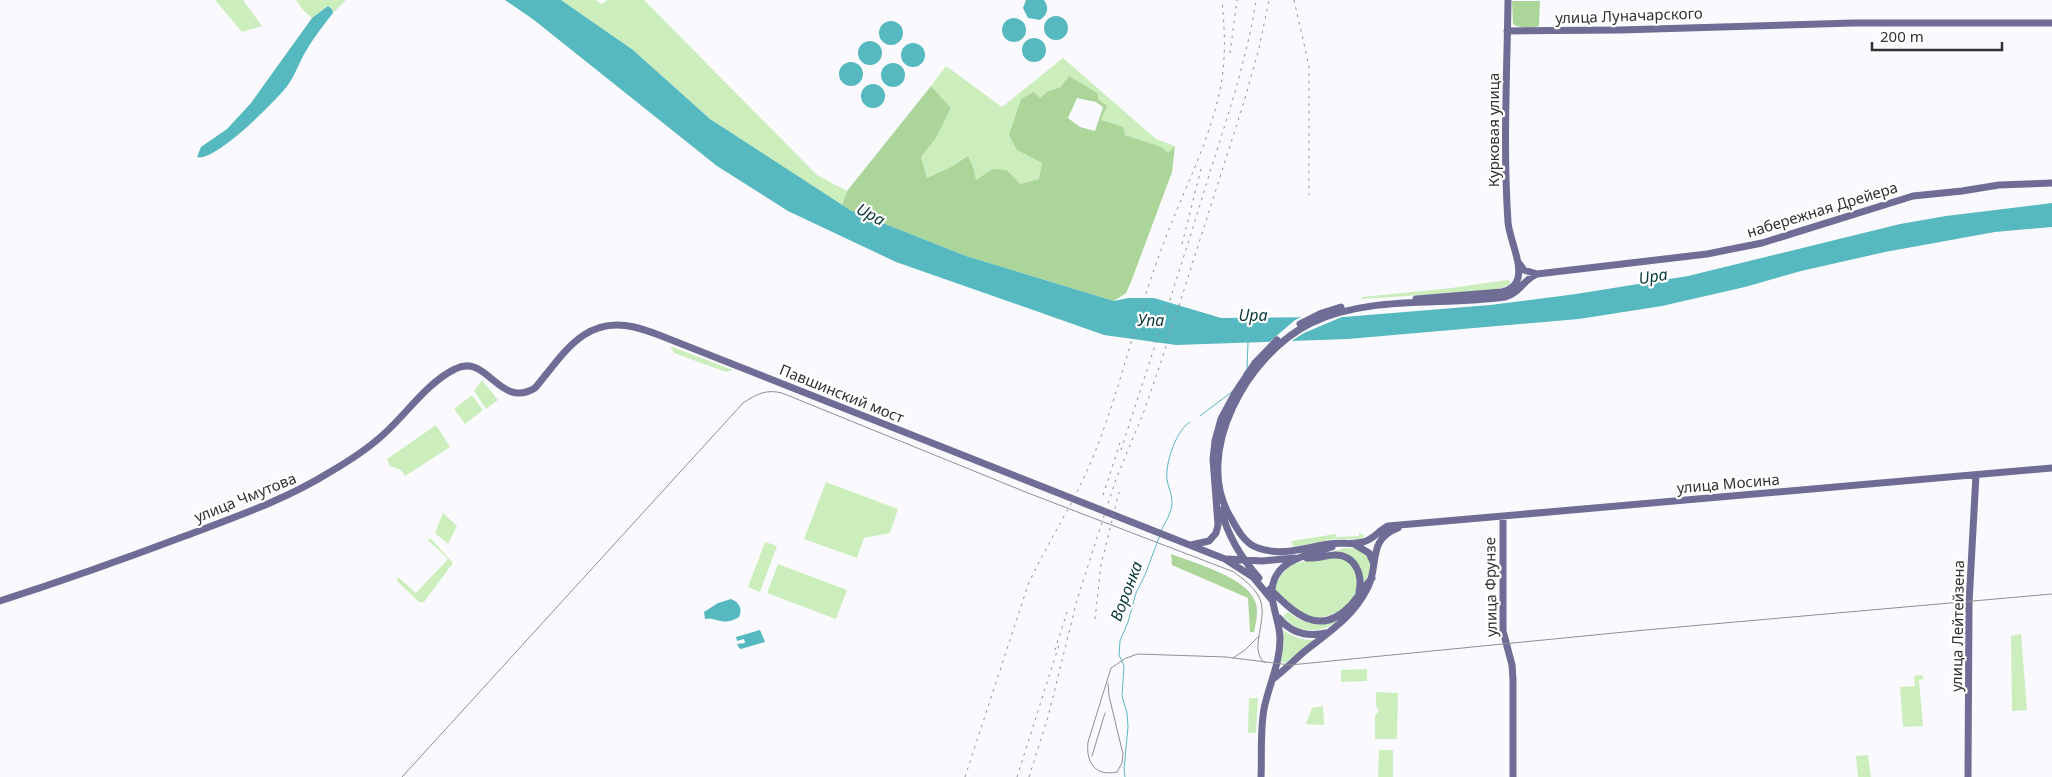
<svg xmlns="http://www.w3.org/2000/svg" width="2052" height="777" font-family="'Noto Sans',sans-serif">
<rect width="100%" height="100%" fill="#fafafe"/>
<path fill="#cbeebc" d="M 215,0 L 243,0 L 262,26 L 242,32 Z
M 296,0 L 346,0 L 333,13 L 332,9 L 328,6 L 312,18 L 302,9 Z
M 561,0 L 596,0 L 602,4 L 607,0 L 644,0 L 817,175 L 847,191 L 842,205 L 710,119 L 633,50 Z
M 1063,58 L 1156,139 L 1175,146 L 1168,153 L 1162,147 L 1125,135 L 1119,127 L 1101,120 L 1106,106 L 1099,100 L 1061,87 L 1048,91 L 1040,98 L 1021,99 L 1016,115 L 1017,150 L 1042,163 L 1039,179 L 1020,184 L 1007,170 L 976,180 L 974,169 L 968,156 L 951,167 L 927,178 L 921,157 L 936,138 L 951,108 L 931,86 L 946,66 L 1002,107 Z
M 1507,280 L 1510,281 L 1510,285 L 1496,290 L 1362,299 L 1362,297 L 1451,288 Z
M 670,346 L 733,370 L 734,370 L 726,372 L 674,353 Z
M 482,380 L 498,400 L 486,409 L 474,391 Z
M 472,395 L 483,410 L 465,424 L 454,409 Z
M 436,425 L 450,447 L 405,476 L 401,470 L 390,466 L 387,459 Z
M 826,482 L 898,509 L 890,533 L 864,538 L 857,558 L 804,539 Z
M 443,513 L 457,526 L 448,544 L 435,533 Z
M 1359,533 L 1364,535 L 1364,537 L 1359,539 L 1334,539 L 1293,547 L 1291,541 L 1336,534 L 1336,537 L 1359,536 Z
M 430,538 L 453,563 L 424,602 L 419,602 L 397,581 L 398,577 L 416,593 L 448,559 L 428,540 Z
M 765,542 L 777,546 L 760,592 L 748,587 Z
M 1344,548 C 1371,547 1377,566 1362,586 L 1358,565 L 1329,553 Z
M 1332,557 L 1344,559 L 1356,569 C 1356,575 1358,583 1357,588 C 1352,610 1323,623 1304,615 C 1293,610 1283,598 1275,589 C 1285,557 1304,563 1332,557 Z
M 778,564 L 847,590 L 836,619 L 767,593 Z
M 1288,612 C 1308,627 1318,625 1341,617 L 1341,619 C 1323,633 1299,636 1283,616 Z
M 1283,630 C 1294,637 1302,640 1314,640 L 1286,663 L 1281,662 Z
M 2021,634 L 2027,710 L 2012,711 L 2011,636 Z
M 1367,669 L 1367,681 L 1341,682 L 1341,670 Z
M 1922,675 L 1924,679 L 1919,680 L 1923,726 L 1903,727 L 1900,687 L 1915,686 L 1914,676 Z
M 1376,692 L 1398,693 L 1397,739 L 1375,739 L 1375,716 L 1379,711 L 1376,706 Z
M 1249,698 L 1258,698 L 1256,733 L 1248,733 Z
M 1323,706 L 1324,725 L 1306,724 L 1312,708 Z
M 1379,750 L 1393,750 L 1393,777 L 1378,777 Z
M 1868,755 L 1871,777 L 1858,777 L 1856,756 Z"/>
<path fill="#acd59a" fill-rule="evenodd" d="M 1512,1 L 1540,1 L 1539,26 C 1532,29 1518,28 1513,24 Z
M 1069,76 L 1097,93 L 1099,100 L 1107,106 L 1101,120 L 1123,127 L 1125,135 L 1162,147 L 1168,153 L 1175,146 L 1172,172 L 1131,282 L 1126,293 L 1114,301 L 966,256 L 850,210 L 842,205 L 847,191 L 931,86 L 951,108 L 936,138 L 921,157 L 927,178 L 951,167 L 968,156 L 974,169 L 976,180 L 993,169 L 1007,170 L 1020,184 L 1039,179 L 1042,163 L 1017,150 L 1009,135 L 1021,99 L 1034,92 L 1040,98 L 1048,91 L 1061,87 ZM 1077,98 L 1096,102 L 1103,107 L 1095,131 L 1080,127 L 1068,118 Z
M 1171,554 C 1194,563 1246,577 1255,601 C 1259,610 1256,623 1254,632 L 1250,632 L 1248,598 L 1172,565 Z"/>
<path fill="#57b9c0" d="M 505,0 L 561,0 L 633,50 L 710,119 L 850,210 L 966,256 L 1114,301 L 1128,298 L 1154,298 L 1221,318 L 1344,317 L 1490,305 L 1576,294 L 1688,276 L 1900,224 L 1946,216 L 2052,203 L 2052,227 L 1995,232 L 1885,252 L 1801,271 L 1745,287 L 1662,306 L 1579,319 L 1348,339 L 1176,345 L 1104,335 L 896,262 L 788,211 L 717,166 L 534,20 Z
M 1026,0 L 1044,0 C 1050,8 1047,15 1040,20 L 1028,18 L 1023,8 Z
M 328,6 L 332,9 L 333,13 C 323,26 314,37 306,51 C 299,62 296,74 288,85 C 277,100 214,163 197,157 L 201,147 L 227,129 L 251,103 L 312,18 Z
M1044 28a12 12 0 1 1 24 0a12 12 0 1 1-24 0Z
M1002 30a12 12 0 1 1 24 0a12 12 0 1 1-24 0Z
M879 33a12 12 0 1 1 24 0a12 12 0 1 1-24 0Z
M1022 50a12 12 0 1 1 24 0a12 12 0 1 1-24 0Z
M858 53a12 12 0 1 1 24 0a12 12 0 1 1-24 0Z
M901 55a12 12 0 1 1 24 0a12 12 0 1 1-24 0Z
M839 74a12 12 0 1 1 24 0a12 12 0 1 1-24 0Z
M881 75a12 12 0 1 1 24 0a12 12 0 1 1-24 0Z
M861 96a12 12 0 1 1 24 0a12 12 0 1 1-24 0Z
M 731,599 C 739,602 743,609 739,617 C 722,627 719,617 705,619 L 704,612 L 718,603 Z
M 760,630 L 765,642 L 741,649 L 739,648 L 737,644 L 745,643 L 744,639 L 737,641 L 736,637 Z"/>
<path fill="#fafafe" d="M 1349,314 L 1304,333 L 1287,344 L 1266,345 L 1295,320 L 1306,315 Z"/>
<g fill="none" stroke-linecap="round" stroke-linejoin="round">
<path stroke="#57b9c0" stroke-width="1" d="M 1244,373 L 1247,369 L 1248,342
M 1200,416 L 1233,391
M 1161,531 C 1165,522 1172,513 1172,502 C 1172,494 1168,487 1167,479 C 1165,464 1176,430 1190,422
M 1125,777 L 1124,769 L 1128,727 L 1127,713 L 1122,696 L 1124,666 L 1119,655 L 1120,641 L 1128,622 L 1136,593 L 1145,575 L 1160,535"/>
<path stroke="#6f6d96" stroke-width="7" d="M 1507,31 L 1620,30 L 1853,23 L 2052,23
M 1518,262 L 1524,270 L 1537,274 L 1707,254 L 1762,243 L 1913,196 L 1962,191 L 1999,185 L 2052,183
M 1537,274 C 1524,279 1520,293 1505,297 C 1441,306 1370,295 1311,323 C 1249,353 1191,453 1231,518 C 1237,529 1245,544 1258,548 C 1282,557 1306,547 1329,544 C 1340,542 1352,545 1363,542 C 1373,540 1379,530 1388,526 L 2052,468
M 1416,299 L 1502,292 C 1510,290 1516,286 1518,278 C 1522,262 1509,238 1508,222 C 1503,148 1507,74 1508,0
M 1300,324 L 1322,313 L 1341,307
M 1221,510 C 1228,536 1241,558 1259,578
M 1503,516 L 1503,631 L 1512,665 L 1513,679 L 1513,777
M 1354,544 L 1369,553 L 1374,564
M 1191,545 L 1209,541 L 1216,533 L 1218,525 L 1213,459 L 1215,441 L 1221,419 L 1235,393 L 1255,363 L 1277,340
M 1307,558 C 1317,559 1326,555 1335,555 C 1355,555 1363,574 1359,592
M 1228,559 L 1262,561 L 1294,558
M 1270,589 C 1294,613 1319,638 1350,606 C 1358,597 1364,587 1372,578
M 0,601 C 62,581 124,559 185,536 C 235,517 285,500 330,472 C 349,461 369,448 385,433 C 408,412 427,383 455,369 C 487,352 499,410 535,388 C 563,355 584,315 634,327 C 642,329 651,332 659,335 L 1225,559 L 1253,577 L 1272,600
M 1279,618 C 1291,633 1308,637 1326,633
M 1273,679 C 1285,670 1294,660 1305,651 C 1329,632 1353,617 1367,589 C 1380,566 1366,540 1398,528
M 1261,777 C 1262,755 1260,731 1264,709 C 1269,684 1280,664 1280,639 C 1280,618 1265,596 1276,576 C 1285,558 1314,553 1332,547
M 1968,777 L 1969,603 L 1976,475"/>
<path stroke="#8f8f91" stroke-width="1" d="M 1233,658 L 1245,650 L 1259,636
M 1108,683 L 1109,696 L 1123,754 L 1122,763 L 1117,772 C 1093,777 1086,760 1088,742 L 1111,668 L 1126,658 L 1138,654 L 1226,657 L 1290,665 L 1645,630 L 2052,594
M 1092,756 L 1105,713
M 402,777 L 743,403 C 757,394 766,389 782,393 L 1028,493 L 1234,572 C 1243,579 1253,586 1259,597 C 1270,619 1247,650 1265,663"/>
<path stroke="#8f8f91" stroke-width="1" stroke-dasharray="2.5 5" stroke-linecap="butt" d="M 1294,0 L 1309,66 L 1309,195
M 1230,53 L 1237,0
M 1182,244 L 1201,169
M 1121,450 C 1151,357 1182,265 1210,172 C 1228,115 1247,59 1256,0
M 1103,495 L 1120,443
M 1095,619 L 1101,565 L 1119,492
M 1055,650 L 1067,612
M 965,777 L 1028,585 C 1048,541 1075,502 1093,457 C 1120,391 1135,320 1160,253 C 1179,199 1208,147 1220,90 C 1226,61 1225,30 1222,0
M 1017,777 L 1059,645
M 1029,777 L 1048,717 L 1077,600 L 1115,482 L 1144,411 L 1160,365 L 1244,102 L 1259,48 L 1269,0"/>
</g>
<g text-anchor="middle" dominant-baseline="central" stroke-width="4.5" stroke-linejoin="round" paint-order="stroke">
<g font-size="15" fill="#313132" stroke="#fff">
<text transform="translate(1629 15) rotate(-2)">улица Луначарского</text>
<text transform="translate(1493 130) rotate(-90)">Курковая улица</text>
<text transform="translate(1822 209) rotate(-17)">набережная Дрейера</text>
<text transform="translate(842 393) rotate(22)">Павшинский мост</text>
<text transform="translate(1728 483) rotate(-5)">улица Мосина</text>
<text transform="translate(245 497) rotate(-22)">улица Чмутова</text>
<text transform="translate(1490 587) rotate(-91)">улица Фрунзе</text>
<text transform="translate(1957 626) rotate(-89)">улица Лейтейзена</text>
</g>
<g font-size="16" font-style="italic" fill="#08383b" stroke="#fff">
<text transform="translate(871 214) rotate(28)">Upa</text>
<text transform="translate(1653 276) rotate(-9)">Upa</text>
<text x="1253" y="315">Upa</text>
<text x="1151" y="320">Упа</text>
<text transform="translate(1126 591) rotate(-69)">Воронка</text>
</g>
</g>
<path d="M1872 42v8h130v-8" fill="none" stroke="#313132" stroke-width="2.5"/>
<text x="1880" y="42" font-size="15" fill="#313132" stroke="#ffffff" stroke-width="4" paint-order="stroke">200 m</text>
</svg>
